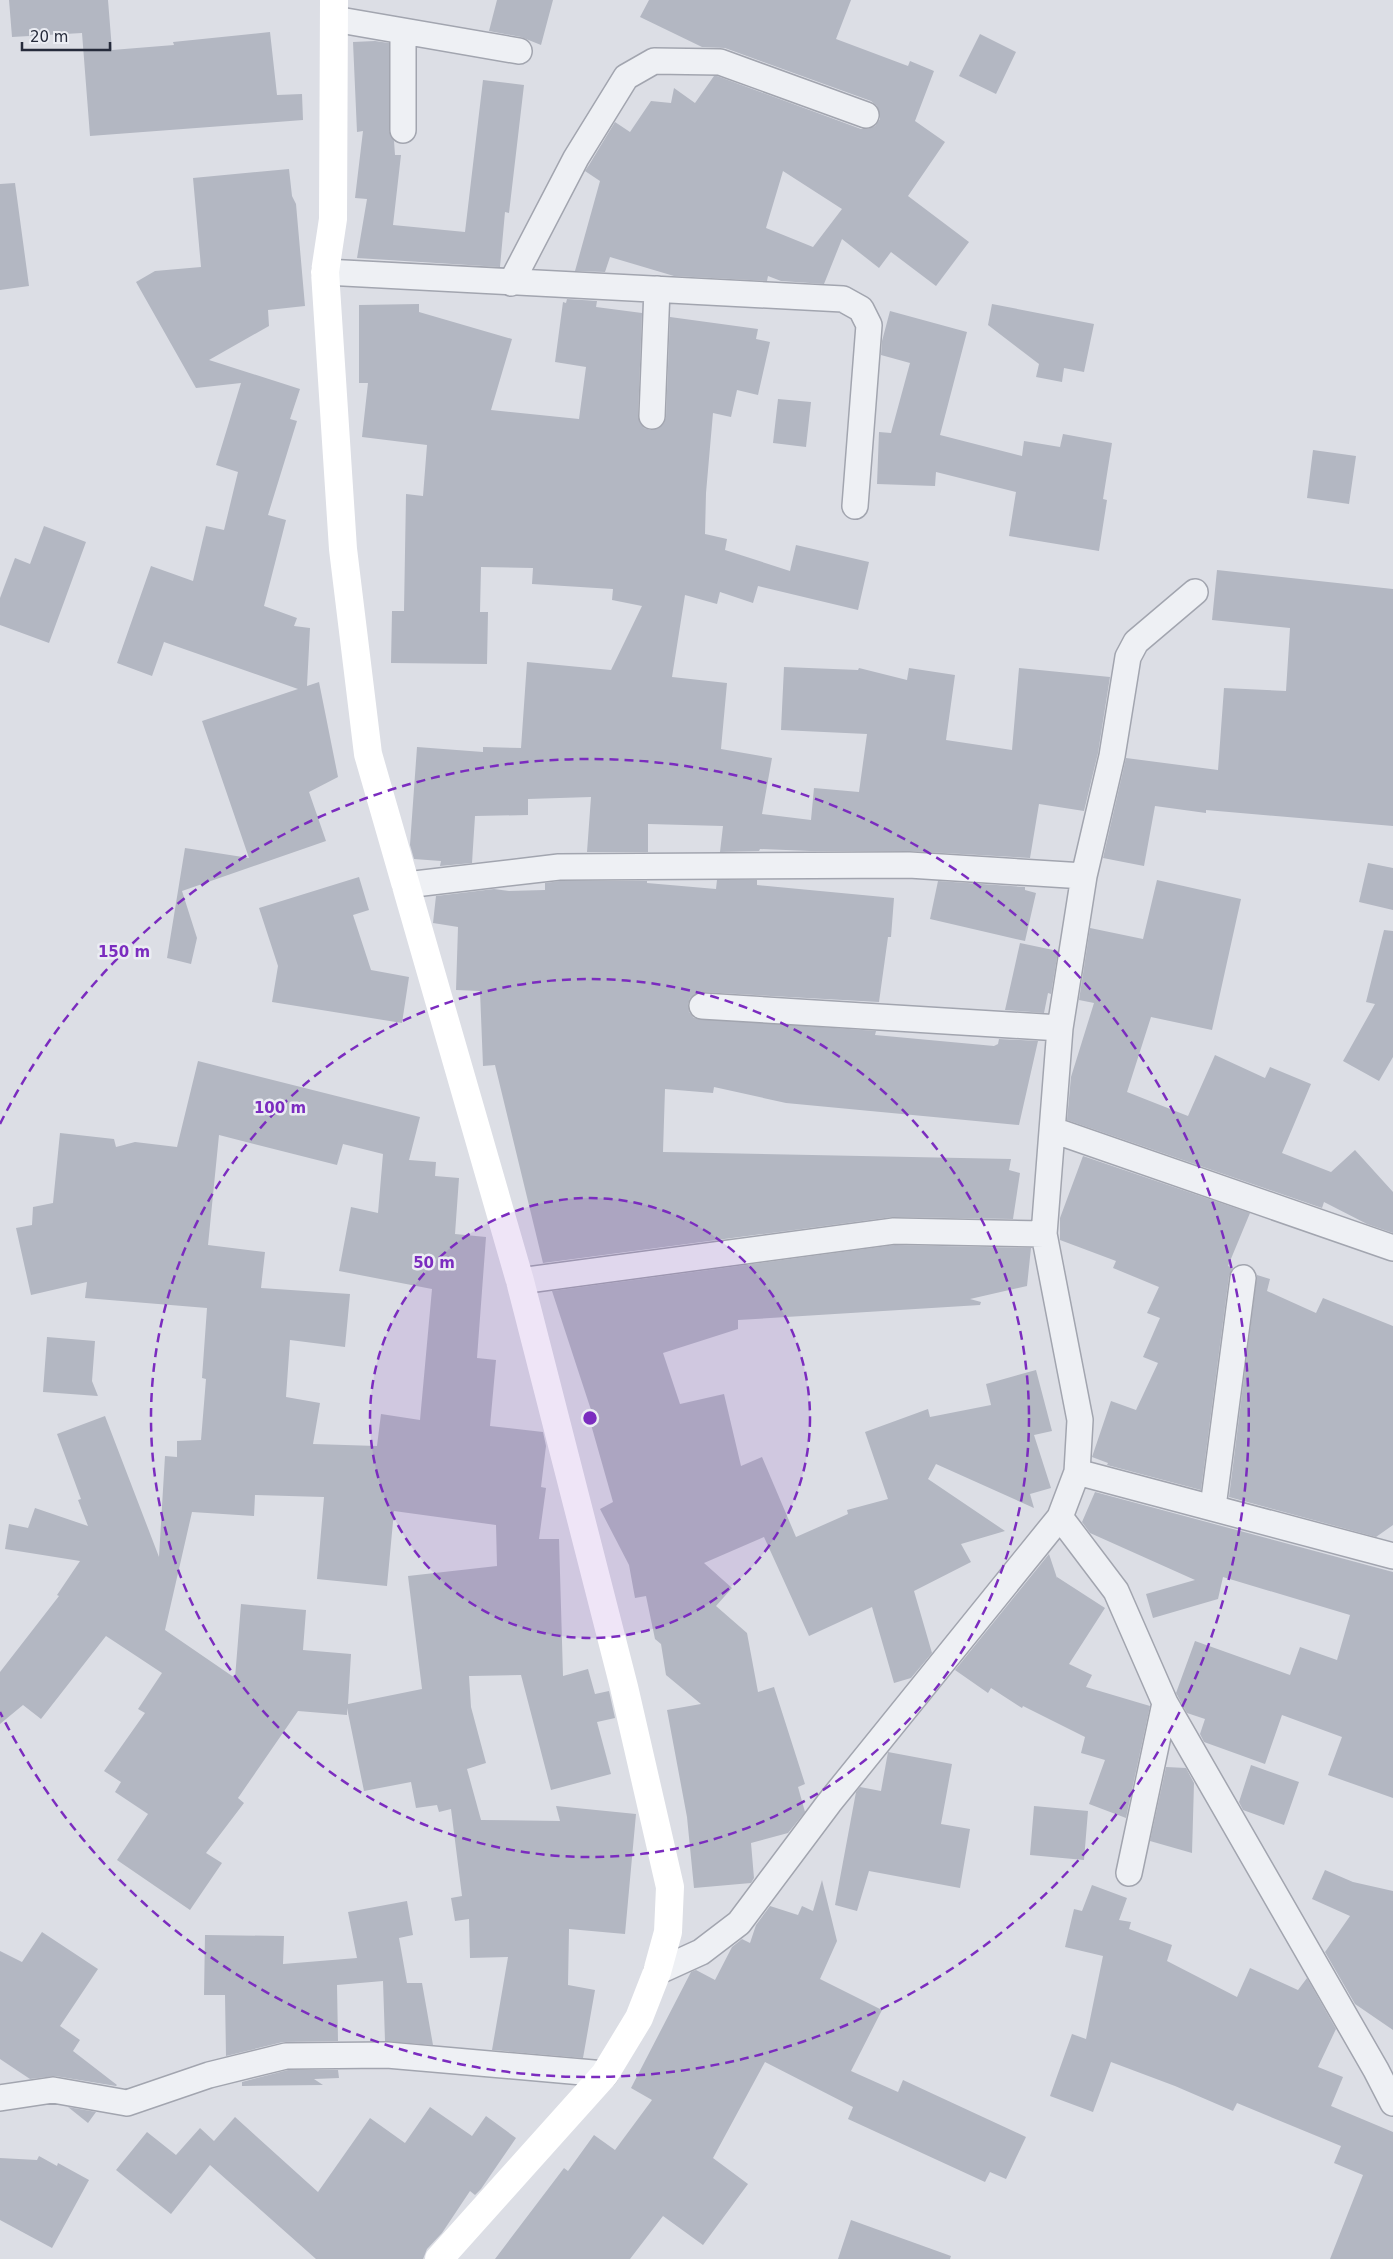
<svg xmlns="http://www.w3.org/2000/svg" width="1393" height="2259" font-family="'DejaVu Sans',sans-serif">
<rect width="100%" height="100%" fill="#dcdee5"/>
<path fill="#b3b7c2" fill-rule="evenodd" d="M 9,0 L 108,0 L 112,50 L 174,45 L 173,42 L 270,32 L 277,95 L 302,94 L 303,120 L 90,136 L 82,33 L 12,37 Z
M 497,0 L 553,0 L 541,45 L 521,37 L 489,31 Z
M 649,0 L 851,0 L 836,39 L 908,66 L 910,61 L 934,71 L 915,121 L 945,142 L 908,196 L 969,242 L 936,286 L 891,252 L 879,268 L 842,239 L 824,284 L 781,281 L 768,276 L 767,281 L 674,276 L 610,257 L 605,272 L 575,271 L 600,181 L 585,171 L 589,165 L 615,122 L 630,132 L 651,101 L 671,103 L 674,88 L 695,103 L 714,76 L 717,76 L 861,129 L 868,129 L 875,126 L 880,119 L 877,106 L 871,101 L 725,48 L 702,47 L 640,17 ZM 783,171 L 842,209 L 813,247 L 766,228 Z
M 980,34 L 1016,52 L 996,94 L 959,76 Z
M 375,41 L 389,43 L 389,130 L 394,141 L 395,155 L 401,155 L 393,225 L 465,232 L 483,80 L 524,85 L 509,213 L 505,212 L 500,267 L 357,258 L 367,199 L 355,198 L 363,131 L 357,132 L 353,42 Z
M 289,169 L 292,196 L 296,204 L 305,306 L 268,310 L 269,326 L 209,360 L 300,389 L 290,419 L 297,421 L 268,515 L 286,520 L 264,606 L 297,618 L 294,626 L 310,628 L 307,686 L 319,682 L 338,777 L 309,792 L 326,841 L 182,891 L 197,938 L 191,964 L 167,958 L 185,848 L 249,858 L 202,721 L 298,689 L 164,642 L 152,676 L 117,663 L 151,566 L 193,581 L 206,526 L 224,530 L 238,472 L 216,465 L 241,383 L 196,388 L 136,282 L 155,271 L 201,267 L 193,178 Z
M 15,183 L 29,286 L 0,290 L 0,184 Z
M 567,299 L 597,301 L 596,307 L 642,313 L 638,416 L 644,428 L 651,430 L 659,428 L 664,423 L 666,417 L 670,317 L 758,329 L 756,339 L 770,342 L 758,395 L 737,390 L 731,417 L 713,413 L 706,493 L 705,534 L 727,539 L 725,550 L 790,571 L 796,545 L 869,562 L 858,610 L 758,586 L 753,603 L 720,592 L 717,604 L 685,595 L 672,677 L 727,683 L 721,749 L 772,758 L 762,814 L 811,820 L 814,788 L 859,792 L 867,734 L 781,730 L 784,667 L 858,670 L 859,668 L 907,680 L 909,668 L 955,675 L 946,740 L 1012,750 L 1019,668 L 1110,677 L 1098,753 L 1084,811 L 1039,804 L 1030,858 L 909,851 L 810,851 L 760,849 L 759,851 L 720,852 L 723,826 L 648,824 L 648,852 L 587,852 L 591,797 L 528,799 L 528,815 L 475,816 L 472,863 L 440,866 L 441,861 L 414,859 L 410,845 L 417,747 L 483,752 L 483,747 L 521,748 L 527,662 L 611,670 L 642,606 L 612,600 L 613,589 L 532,584 L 533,568 L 481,567 L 480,612 L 488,612 L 487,664 L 391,663 L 392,611 L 404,611 L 406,494 L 423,496 L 427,445 L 362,437 L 368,383 L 359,383 L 359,305 L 419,304 L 419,312 L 512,339 L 491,410 L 579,419 L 586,367 L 555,362 L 563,302 L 566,303 Z
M 992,304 L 1094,324 L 1084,372 L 1064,368 L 1062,382 L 1036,377 L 1039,364 L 988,325 Z
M 890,311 L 967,332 L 940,435 L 1022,456 L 1024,441 L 1060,447 L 1063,434 L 1112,443 L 1103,499 L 1107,500 L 1099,551 L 1009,536 L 1016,492 L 936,472 L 935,486 L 877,484 L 879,432 L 891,433 L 910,363 L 881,355 L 882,341 Z
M 778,399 L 811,402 L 806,447 L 773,443 Z
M 1313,450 L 1356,456 L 1349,504 L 1307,498 Z
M 44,526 L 86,542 L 49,643 L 0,625 L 0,598 L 15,558 L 30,564 Z
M 1217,570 L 1393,589 L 1393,826 L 1206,810 L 1206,813 L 1155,806 L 1144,866 L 1103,858 L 1126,758 L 1218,770 L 1224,688 L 1286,691 L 1290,628 L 1212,620 Z
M 1368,863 L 1393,868 L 1393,910 L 1359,902 Z
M 359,877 L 369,910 L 353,915 L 371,970 L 409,977 L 402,1023 L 272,1002 L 278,966 L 259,908 Z
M 717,880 L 757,880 L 757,885 L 894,898 L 891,937 L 888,937 L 879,1002 L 702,992 L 690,998 L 688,1005 L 689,1012 L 694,1018 L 876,1031 L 875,1035 L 994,1046 L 998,1044 L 999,1039 L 1038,1041 L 1019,1125 L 786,1103 L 714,1087 L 713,1093 L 665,1089 L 663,1152 L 1011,1159 L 1009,1170 L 1020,1173 L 1013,1219 L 892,1217 L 543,1263 L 495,1065 L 483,1066 L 480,991 L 456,990 L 458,927 L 433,923 L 436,896 L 494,889 L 509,891 L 545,890 L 545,883 L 560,881 L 647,881 L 647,883 L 716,889 Z
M 1157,880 L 1241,899 L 1212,1030 L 1151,1017 L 1127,1092 L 1188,1116 L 1215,1055 L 1265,1078 L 1270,1067 L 1311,1084 L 1282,1153 L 1331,1172 L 1355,1150 L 1393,1192 L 1393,1233 L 1367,1224 L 1324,1202 L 1322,1208 L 1067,1120 L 1071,1077 L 1094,1003 L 1079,1000 L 1090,928 L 1143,939 Z
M 938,881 L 1025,887 L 1025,890 L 1036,893 L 1025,941 L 930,919 Z
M 1384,930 L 1393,931 L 1393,1057 L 1379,1081 L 1343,1061 L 1375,1004 L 1366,1002 Z
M 1020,943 L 1058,951 L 1051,994 L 1048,993 L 1044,1013 L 1005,1010 Z
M 198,1061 L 420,1117 L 409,1160 L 436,1162 L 435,1176 L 459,1178 L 455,1234 L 486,1237 L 477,1358 L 496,1360 L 490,1426 L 543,1432 L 546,1446 L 541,1487 L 546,1488 L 539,1539 L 559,1539 L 563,1676 L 588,1669 L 595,1694 L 609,1691 L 615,1718 L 597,1722 L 611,1774 L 551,1790 L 521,1675 L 469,1676 L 471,1707 L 486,1763 L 467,1769 L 481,1820 L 560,1821 L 556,1806 L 636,1814 L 625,1934 L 569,1929 L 568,1985 L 595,1990 L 583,2058 L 492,2050 L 508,1957 L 470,1958 L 469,1919 L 455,1921 L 451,1898 L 462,1896 L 451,1809 L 439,1812 L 437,1805 L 416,1808 L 411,1782 L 364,1791 L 347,1708 L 347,1715 L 298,1711 L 238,1798 L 244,1803 L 206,1853 L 222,1863 L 190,1910 L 117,1860 L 148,1814 L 115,1792 L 121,1782 L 104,1771 L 145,1713 L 138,1709 L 162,1673 L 106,1636 L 41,1719 L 23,1705 L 0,1724 L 0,1672 L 59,1596 L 57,1595 L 80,1561 L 5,1549 L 9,1524 L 28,1528 L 35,1508 L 88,1526 L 78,1500 L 81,1499 L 57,1434 L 105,1416 L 159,1557 L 165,1456 L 177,1457 L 177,1441 L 201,1440 L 206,1379 L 202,1378 L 207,1308 L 85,1298 L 87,1282 L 31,1295 L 16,1228 L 32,1225 L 33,1207 L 53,1203 L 60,1133 L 114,1139 L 116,1147 L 135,1142 L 177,1147 ZM 219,1135 L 337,1165 L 343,1144 L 383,1154 L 378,1213 L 351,1207 L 339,1271 L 432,1289 L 420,1420 L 381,1414 L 377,1446 L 313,1444 L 320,1403 L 286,1397 L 290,1340 L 345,1347 L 350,1294 L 261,1288 L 265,1252 L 208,1245 ZM 255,1495 L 324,1497 L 317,1579 L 387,1586 L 394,1511 L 496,1525 L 497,1566 L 408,1576 L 422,1689 L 348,1704 L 351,1654 L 303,1650 L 306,1610 L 241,1604 L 235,1678 L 165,1630 L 192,1512 L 254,1516 Z
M 1083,1156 L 1250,1213 L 1228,1266 L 1233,1268 L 1229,1276 L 1201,1490 L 1107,1465 L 1108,1463 L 1092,1457 L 1111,1401 L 1136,1410 L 1158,1363 L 1143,1357 L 1160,1318 L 1147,1313 L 1159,1287 L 1113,1268 L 1116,1261 L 1060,1240 L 1060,1218 Z
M 895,1245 L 1031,1248 L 1027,1286 L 970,1299 L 981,1302 L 980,1305 L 738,1320 L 738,1329 L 663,1353 L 680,1404 L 724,1394 L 741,1466 L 762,1457 L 796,1537 L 848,1514 L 847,1510 L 888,1499 L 865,1432 L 928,1409 L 930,1417 L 991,1405 L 986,1384 L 1036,1370 L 1052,1431 L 1034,1435 L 1051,1488 L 1030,1494 L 1034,1508 L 936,1464 L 928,1479 L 1005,1531 L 961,1544 L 971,1562 L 914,1591 L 932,1653 L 911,1678 L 894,1683 L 872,1607 L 809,1636 L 764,1537 L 704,1563 L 732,1588 L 716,1606 L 747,1633 L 758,1692 L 774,1687 L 805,1784 L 798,1787 L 805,1812 L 788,1833 L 751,1843 L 754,1878 L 751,1883 L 694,1888 L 687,1817 L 667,1710 L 701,1704 L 666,1675 L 661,1644 L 655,1639 L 646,1596 L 635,1598 L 629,1565 L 600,1509 L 613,1502 L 588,1414 L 592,1413 L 552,1291 Z
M 1257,1275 L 1270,1279 L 1267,1291 L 1316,1313 L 1323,1298 L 1393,1326 L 1393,1525 L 1376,1537 L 1229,1497 Z
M 47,1337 L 95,1341 L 92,1381 L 98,1396 L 43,1392 Z
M 1095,1492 L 1393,1572 L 1393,1798 L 1328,1775 L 1342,1737 L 1282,1715 L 1265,1764 L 1204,1742 L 1200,1734 L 1205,1719 L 1187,1713 L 1176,1693 L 1195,1641 L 1290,1675 L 1300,1647 L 1337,1660 L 1350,1615 L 1223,1577 L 1218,1599 L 1153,1618 L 1146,1594 L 1195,1580 L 1090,1533 L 1082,1522 Z
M 1049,1554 L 1057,1578 L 1057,1577 L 1105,1608 L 1069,1664 L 1092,1675 L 1086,1687 L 1150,1706 L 1126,1818 L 1089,1804 L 1105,1760 L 1081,1753 L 1085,1737 L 1023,1706 L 1022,1708 L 991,1688 L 988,1693 L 955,1670 Z
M 888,1752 L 952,1764 L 941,1824 L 970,1829 L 960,1888 L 869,1871 L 857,1911 L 835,1905 L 856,1792 L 860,1787 L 881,1791 Z
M 1251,1765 L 1299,1782 L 1284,1825 L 1243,1810 L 1239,1802 Z
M 1166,1767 L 1186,1768 L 1194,1783 L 1192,1853 L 1150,1841 Z
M 1034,1806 L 1088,1811 L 1084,1860 L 1030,1855 Z
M 1325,1870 L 1353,1882 L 1393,1891 L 1393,2030 L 1355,2004 L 1325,1952 L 1350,1916 L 1312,1899 Z
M 822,1880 L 837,1941 L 820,1979 L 882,2010 L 851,2071 L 898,2092 L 903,2080 L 1026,2137 L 1006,2179 L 990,2172 L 985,2182 L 848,2119 L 853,2107 L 765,2062 L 713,2158 L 748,2184 L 703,2245 L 663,2216 L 630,2259 L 495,2259 L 564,2168 L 568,2171 L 594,2135 L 615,2150 L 652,2100 L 631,2088 L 691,1972 L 696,1970 L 715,1980 L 732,1947 L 742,1939 L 750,1943 L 756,1925 L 770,1906 L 798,1915 L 802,1906 L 813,1911 Z
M 1092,1885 L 1127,1898 L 1119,1920 L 1131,1922 L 1129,1929 L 1172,1945 L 1167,1961 L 1237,1997 L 1250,1968 L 1298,1990 L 1307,1978 L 1336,2029 L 1318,2067 L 1343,2077 L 1331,2106 L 1393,2132 L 1393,2259 L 1330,2259 L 1363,2175 L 1334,2163 L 1341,2146 L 1237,2103 L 1233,2111 L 1175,2086 L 1111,2062 L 1093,2112 L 1050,2096 L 1072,2034 L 1086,2039 L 1103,1956 L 1065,1947 L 1074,1909 L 1082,1911 Z
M 407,1901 L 413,1935 L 399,1938 L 407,1983 L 422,1983 L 433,2045 L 385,2041 L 383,1981 L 337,1985 L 338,2041 L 283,2042 L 226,2056 L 225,1995 L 204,1995 L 205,1935 L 284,1936 L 283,1964 L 357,1958 L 348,1912 Z
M 42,1932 L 98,1969 L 60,2026 L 80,2040 L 73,2051 L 117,2085 L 116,2086 L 55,2076 L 30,2079 L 0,2059 L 0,1951 L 22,1962 Z
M 288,2070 L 338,2070 L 339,2078 L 314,2079 L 323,2085 L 242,2086 L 242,2082 Z
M 68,2107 L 96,2112 L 88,2123 Z
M 430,2107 L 472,2136 L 486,2116 L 516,2138 L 481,2189 L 475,2195 L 470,2191 L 442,2233 L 427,2249 L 423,2259 L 316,2259 L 210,2165 L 171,2214 L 116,2170 L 147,2132 L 176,2155 L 200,2128 L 214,2141 L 235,2117 L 318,2192 L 370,2118 L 405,2143 Z
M 39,2156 L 57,2166 L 58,2163 L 89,2180 L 52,2248 L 0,2220 L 0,2158 L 37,2160 Z
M 851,2220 L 951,2256 L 950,2259 L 838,2259 Z"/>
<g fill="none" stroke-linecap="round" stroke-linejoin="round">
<g stroke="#a2a5af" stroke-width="28">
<path id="minor" d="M 334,19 L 519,51
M 403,130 L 403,31
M 325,272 L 843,299 L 861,309 L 869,325 L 855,506
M 511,283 L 576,158 L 626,77 L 654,61 L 720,62 L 866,115
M 652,416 L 657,289
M 406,885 L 559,867 L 909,865 L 1084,876
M 702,1006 L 1060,1028
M 1053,1130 L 1393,1248
M 520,1281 L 894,1231 L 1044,1234
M 1077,1472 L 1393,1556
M 1213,1507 L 1243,1278
M 1060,1517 L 1116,1591 L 1165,1703 L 1376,2070 L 1393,2103
M 1129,1873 L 1165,1703
M 657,1972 L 701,1952 L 739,1923 L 829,1803 L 1060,1517 L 1077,1472 L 1080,1420 L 1044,1234 L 1060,1028 L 1084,876 L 1112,756 L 1128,657 L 1136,642 L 1195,592
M 0,2098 L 53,2090 L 127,2103 L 209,2075 L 286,2056 L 387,2055 L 605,2074"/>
</g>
<use href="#minor" stroke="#eef0f4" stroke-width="25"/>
<path stroke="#fff" stroke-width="28" d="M 334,0 L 333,219 L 325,272 L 343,549 L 368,754 L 520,1281 L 624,1687 L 670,1887 L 668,1932 L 657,1972 L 639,2018 L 605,2074 L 439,2259"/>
</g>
<circle cx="590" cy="1418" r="220" fill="#7b2cbf" fill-opacity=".12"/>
<g fill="none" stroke="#7b2cbf" stroke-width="2.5" stroke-dasharray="9 6">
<circle cx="590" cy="1418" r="220"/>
<circle cx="590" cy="1418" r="439"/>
<path d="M0 1124A659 659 0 1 1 0 1712"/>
</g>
<circle cx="590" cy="1418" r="8" fill="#7b2cbf" stroke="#ebedf3" stroke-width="2.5"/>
<g font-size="15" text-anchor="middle" font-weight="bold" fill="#7b2cbf" stroke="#ebedf3" stroke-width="5" stroke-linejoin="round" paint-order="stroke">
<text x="124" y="957">150 m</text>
<text x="280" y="1113">100 m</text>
<text x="434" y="1268">50 m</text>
</g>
<path d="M22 42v8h88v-8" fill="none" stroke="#262b3b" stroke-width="2.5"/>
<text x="30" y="42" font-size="15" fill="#262b3b" stroke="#ebedf3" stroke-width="4" paint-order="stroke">20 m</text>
</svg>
